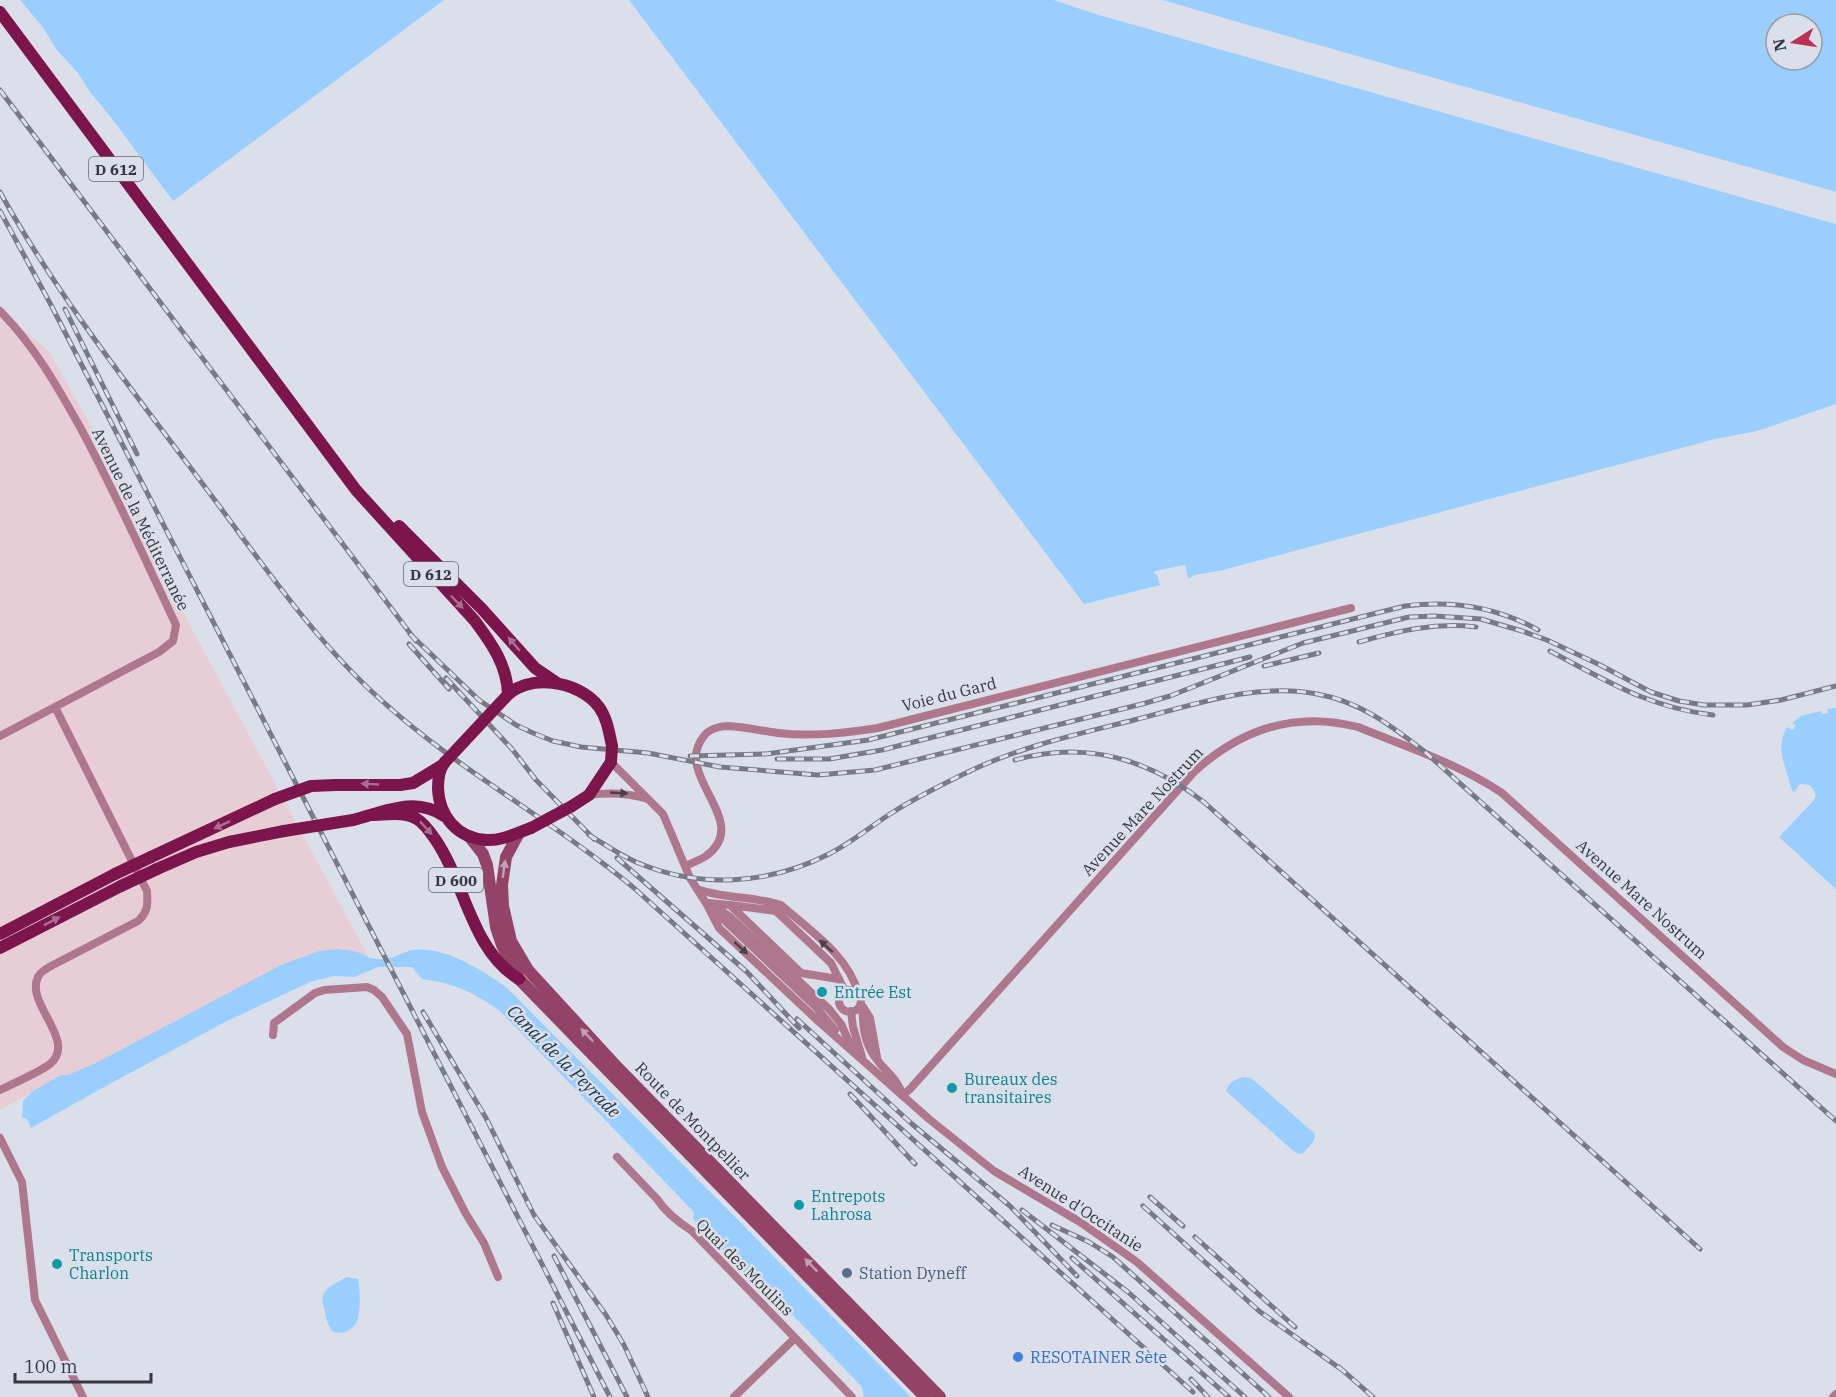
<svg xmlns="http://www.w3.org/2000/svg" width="1836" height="1397" font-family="'IBM Plex Serif',serif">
<rect width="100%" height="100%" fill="#dadfe9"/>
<path fill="#e7cdd6" d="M 0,310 L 49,351 L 130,496 L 147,532 L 164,577 L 369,958 L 359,952 L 337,949 L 319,951 L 281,965 L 96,1063 L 68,1075 L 61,1076 L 0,1110 Z"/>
<path fill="#99cefe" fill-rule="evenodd" d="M 20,0 L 444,0 L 173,201 L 110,116 L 90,92 L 78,73 L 57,50 L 42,26 Z
M 629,0 L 1054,0 L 1096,14 L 1836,224 L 1836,404 L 1757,431 L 1715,439 L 1223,570 L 1195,575 L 1188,579 L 1186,567 L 1184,565 L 1155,571 L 1154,573 L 1157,575 L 1160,585 L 1084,604 Z
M 1163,0 L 1836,0 L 1836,192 L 1321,47 ZM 1776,24 L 1812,24 L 1812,60 L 1776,60 Z
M 1836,708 L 1836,889 L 1779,837 L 1814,800 L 1816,794 L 1810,785 L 1800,784 L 1794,792 L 1791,789 C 1787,766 1774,751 1787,727 L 1793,730 L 1796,725 L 1792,723 L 1801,716 L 1821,711 L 1822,714 L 1828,713 L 1827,709 Z
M 337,949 C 344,950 353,950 360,953 C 366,956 370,959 377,959 C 396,960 398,953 413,950 C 444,946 483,970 507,988 L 744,1226 L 911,1397 L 864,1397 L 862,1387 L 783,1305 L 776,1305 L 693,1219 L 694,1212 L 499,1010 C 473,992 453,983 422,979 L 412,967 L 378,967 L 354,977 L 334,976 L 310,982 L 225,1022 L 104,1087 L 31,1128 L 27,1119 L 22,1117 L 23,1101 L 33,1091 L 61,1075 L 68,1075 L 96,1063 L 281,965 L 319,951 Z
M 1244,1077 L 1251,1078 L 1314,1133 L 1315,1136 L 1313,1142 L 1303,1153 L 1299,1154 L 1292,1150 L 1226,1091 C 1229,1082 1235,1079 1244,1077 Z
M 347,1277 L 358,1279 C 360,1289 361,1311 357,1321 C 355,1328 342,1336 334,1332 C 328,1328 326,1317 325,1311 C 323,1304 321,1299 324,1293 C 328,1286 340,1281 347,1277 Z"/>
<path fill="#dadfe9" d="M 1054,0 L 1063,0 L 1097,12 L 1691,179 L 1836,221 L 1836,224 L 1096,14 Z
M 1160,0 L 1836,192 L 1836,195 L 1320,50 L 1162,3 Z"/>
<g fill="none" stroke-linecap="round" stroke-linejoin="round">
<path stroke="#af778d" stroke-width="8" d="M 0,311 C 34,345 57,386 80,427 C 115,492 145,559 176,625 L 173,641 L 159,652 L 0,736
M 611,762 L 663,814 L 690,878 L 706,903 L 816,1007 L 835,1030
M 589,795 C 610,792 628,793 648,799
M 685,866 C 692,863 700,860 706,856 C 754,821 671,776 704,736 C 709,729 720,726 728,726 C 745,727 762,731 778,733 C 812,737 845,733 878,728 L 1351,608
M 697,889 C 724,899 753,896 781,905 C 809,930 849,956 858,993
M 706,903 L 719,928 L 817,1020 L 929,1119 L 994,1171 L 1080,1222 L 1137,1262 L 1289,1397
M 709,903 L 730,905 L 801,973 L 838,979
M 731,905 L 776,911 L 831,963 L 845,991
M 717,908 L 729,916 L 829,1009 L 841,1024 L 851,1046
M839 1001a11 11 0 1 1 22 0a11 11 0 1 1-22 0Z
M 863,1007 C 862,1025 865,1046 878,1061 C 887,1073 899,1080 902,1095
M 863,1007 L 870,1018 L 877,1057
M 851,1011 L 853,1027 L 862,1057
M 273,1035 L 274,1023 L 315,993 L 324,990 L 367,987 L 374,990 L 382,997 L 407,1034 L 422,1112 L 442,1167 L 466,1214 L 484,1243 L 498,1277
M 0,1090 C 14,1083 38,1073 50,1064 C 79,1040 20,1000 40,974 C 42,971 48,968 51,966 L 138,921 C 148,912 148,904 147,891 L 55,707
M 903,1095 L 910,1089 L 1194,772 C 1241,729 1296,711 1358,727 C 1407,747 1459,764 1502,793 L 1783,1047 L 1803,1060 L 1836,1074
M 0,1138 L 22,1182 L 35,1300 L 83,1397
M 617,1157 L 657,1199 C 666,1213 678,1222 692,1231 L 852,1397
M 734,1397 L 795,1338
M 1833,1397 L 1836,1394"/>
<path stroke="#934366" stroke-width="12" d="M 519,833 L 506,857 L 502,885 L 503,906 L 511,941 L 528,970 L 617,1067 L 940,1397
M 469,836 L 483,854 L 487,865 L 496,927 L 502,945 L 519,979 L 925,1397"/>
<path stroke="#7b154b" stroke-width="12" d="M 0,12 L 356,490 L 475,621 C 492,644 507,665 508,694
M 399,526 L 482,609 L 535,668 L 557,683
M 504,699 C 526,672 579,680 599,707 C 607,718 609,732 612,746
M 445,762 C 439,769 438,779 438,788 C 439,816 457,838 486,840 C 501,841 517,833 531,828
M 336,785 L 400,785 L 413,783 L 441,766
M 572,806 L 589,795 L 611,762
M 372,815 C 385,815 405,811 417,819 C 425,824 430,832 435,839 C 465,882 471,950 519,979
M 353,820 C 384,812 415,796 444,816
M 151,857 L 275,799
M 157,869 L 196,852 L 229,842 L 284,831
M 0,934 L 115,874
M 0,948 L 121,886"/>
<g stroke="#787c82" stroke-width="5">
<path id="rail" d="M 0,90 L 416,641
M 0,192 C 58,297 133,391 205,487 C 260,560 312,638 381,700 C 459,771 554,821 634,888 L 1193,1392
M 0,211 L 50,303 L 610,1397
M 65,309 L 137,454
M 410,634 L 479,700 L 516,725 L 533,733 L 553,741 L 581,747 L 648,753 L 720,767 L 818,775 L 875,770 L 1142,704 L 1170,696 L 1303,643 L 1409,617 L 1435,616 L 1481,619 L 1522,631 L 1547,640 L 1600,665 L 1651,692 L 1679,701 L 1704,705 L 1747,705 L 1781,700 L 1836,686
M 1359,642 C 1398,631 1435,622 1476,627
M 409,644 L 449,689
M 1550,651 C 1607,681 1647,707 1713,715
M 1264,666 L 1319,653
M 446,678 L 512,749 L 536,780 L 594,839
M 690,756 L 766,754 L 868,740 L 1405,606 C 1451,600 1497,607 1538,630
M 777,759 L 829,759 L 882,750 L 1250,657
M 1015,760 C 1086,740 1149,759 1205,803 L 1700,1249
M 589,835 C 604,844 620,855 636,862 C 699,889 768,885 829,854 C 851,843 870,827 890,814 C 915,798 943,784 970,771 C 1022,746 1079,734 1134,720 C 1194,705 1255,682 1317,694 C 1361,702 1390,725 1424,751 L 1836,1121
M 617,858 L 747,972 L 799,1028
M 423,1012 L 486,1118 L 534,1215 L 606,1315 L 624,1345 L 648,1397
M 797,1019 L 912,1124 L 1010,1206 L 1077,1276
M 850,1094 L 915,1164
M 1150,1197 L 1183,1226
M 1143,1206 L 1259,1311 L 1345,1372
M 1022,1210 L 1128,1292 L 1245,1397
M 1052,1225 L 1089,1242 L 1113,1257 L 1269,1397
M 1195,1237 L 1295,1327
M 554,1256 L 627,1397
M 1072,1258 L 1229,1397
M 553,1303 L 594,1397
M 1339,1367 L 1373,1397
M 1191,1379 L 1208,1397"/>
</g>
<use href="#rail" stroke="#dadfe9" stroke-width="3" stroke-dasharray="9" stroke-linecap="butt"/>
<path stroke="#7b154b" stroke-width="12" d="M 445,762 L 502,701
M 611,762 L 612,746
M 275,799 L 311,786 L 336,785
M 531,828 L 572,806
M 284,831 L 353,820
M 115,874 L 151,857
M 121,886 L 157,869"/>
</g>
<defs><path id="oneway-solid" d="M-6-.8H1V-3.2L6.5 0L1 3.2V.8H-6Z" transform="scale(1.5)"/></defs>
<g fill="#a67092">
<use href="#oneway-solid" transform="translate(457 602) rotate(46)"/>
<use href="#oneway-solid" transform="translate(514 644) rotate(-130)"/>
<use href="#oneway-solid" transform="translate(370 784) rotate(-177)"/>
<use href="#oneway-solid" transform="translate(222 825) rotate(155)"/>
<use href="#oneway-solid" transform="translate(426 828) rotate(47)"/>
<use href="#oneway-solid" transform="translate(52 921) rotate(-27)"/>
</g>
<g fill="#474148">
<use href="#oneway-solid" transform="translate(619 793) rotate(3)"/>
<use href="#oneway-solid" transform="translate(826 946) rotate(-138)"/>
<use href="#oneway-solid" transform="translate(741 948) rotate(43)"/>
</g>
<g fill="#bea1b5">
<use href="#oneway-solid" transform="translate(504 869) rotate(-81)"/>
<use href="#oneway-solid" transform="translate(587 1035) rotate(-134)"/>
<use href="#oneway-solid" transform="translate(811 1265) rotate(-134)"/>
</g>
<g fill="#0f9aa8" stroke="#dadfe9" stroke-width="2">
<circle cx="822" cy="992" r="6"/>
<circle cx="952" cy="1088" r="6"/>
<circle cx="799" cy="1205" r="6"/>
<circle cx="57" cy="1264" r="6"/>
</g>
<circle fill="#5c6f8a" stroke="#dadfe9" stroke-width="2" cx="847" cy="1273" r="6"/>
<circle fill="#3f7fe0" stroke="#dadfe9" stroke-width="2" cx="1018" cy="1357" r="6"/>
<g text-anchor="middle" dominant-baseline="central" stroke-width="5" stroke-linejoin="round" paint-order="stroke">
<g fill="#dadfe9" stroke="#666a70" stroke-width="1.5">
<rect x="89" y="157" width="54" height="24" rx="4.5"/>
<rect x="404" y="562" width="54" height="24" rx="4.5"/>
<rect x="429" y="868" width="54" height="24" rx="4.5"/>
</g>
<g font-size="15" font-weight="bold" fill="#35383c">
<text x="116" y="169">D 612</text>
<text x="431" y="574">D 612</text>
<text x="456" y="880">D 600</text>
</g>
<g font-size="16" fill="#35383c" stroke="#dadfe9">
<text transform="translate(141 519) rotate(64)">Avenue de la Méditerranée</text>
<text transform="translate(949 694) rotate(-14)">Voie du Gard</text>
<text transform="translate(1142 811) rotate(-47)">Avenue Mare Nostrum</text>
<text transform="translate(1642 899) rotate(42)">Avenue Mare Nostrum</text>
<text transform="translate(693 1121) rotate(46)">Route de Montpellier</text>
<text transform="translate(1081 1208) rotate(33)">Avenue d'Occitanie</text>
<text transform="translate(745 1267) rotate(45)">Quai des Moulins</text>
</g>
<g font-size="16" fill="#0d838f" stroke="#dadfe9" text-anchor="start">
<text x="834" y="992">Entrée Est</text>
<text x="964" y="1079">Bureaux des<tspan x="964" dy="18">transitaires</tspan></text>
<text x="811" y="1196">Entrepots<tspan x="811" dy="18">Lahrosa</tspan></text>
<text x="69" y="1255">Transports<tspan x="69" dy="18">Charlon</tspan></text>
</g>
<g font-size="16" fill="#4e5e75" stroke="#dadfe9" text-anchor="start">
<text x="859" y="1273">Station Dyneff</text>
</g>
<g font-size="16" fill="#366cbe" stroke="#dadfe9" text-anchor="start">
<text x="1030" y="1357">RESOTAINER Sète</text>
</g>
<g font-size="18" font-style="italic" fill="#16334b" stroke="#dadfe9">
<text transform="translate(564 1061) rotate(45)">Canal de la Peyrade</text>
</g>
</g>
<g transform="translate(1794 42) rotate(258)"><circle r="28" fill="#dadfe9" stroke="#989ca4" stroke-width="1.5"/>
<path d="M0-4.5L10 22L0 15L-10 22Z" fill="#be2f56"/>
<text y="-9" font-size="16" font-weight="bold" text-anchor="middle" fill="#35383c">N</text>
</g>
<path d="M15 1373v9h136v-9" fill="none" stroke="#35383c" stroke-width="3"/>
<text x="24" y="1373" font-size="18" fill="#35383c" stroke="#dadfe9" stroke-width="4.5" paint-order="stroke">100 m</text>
</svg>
